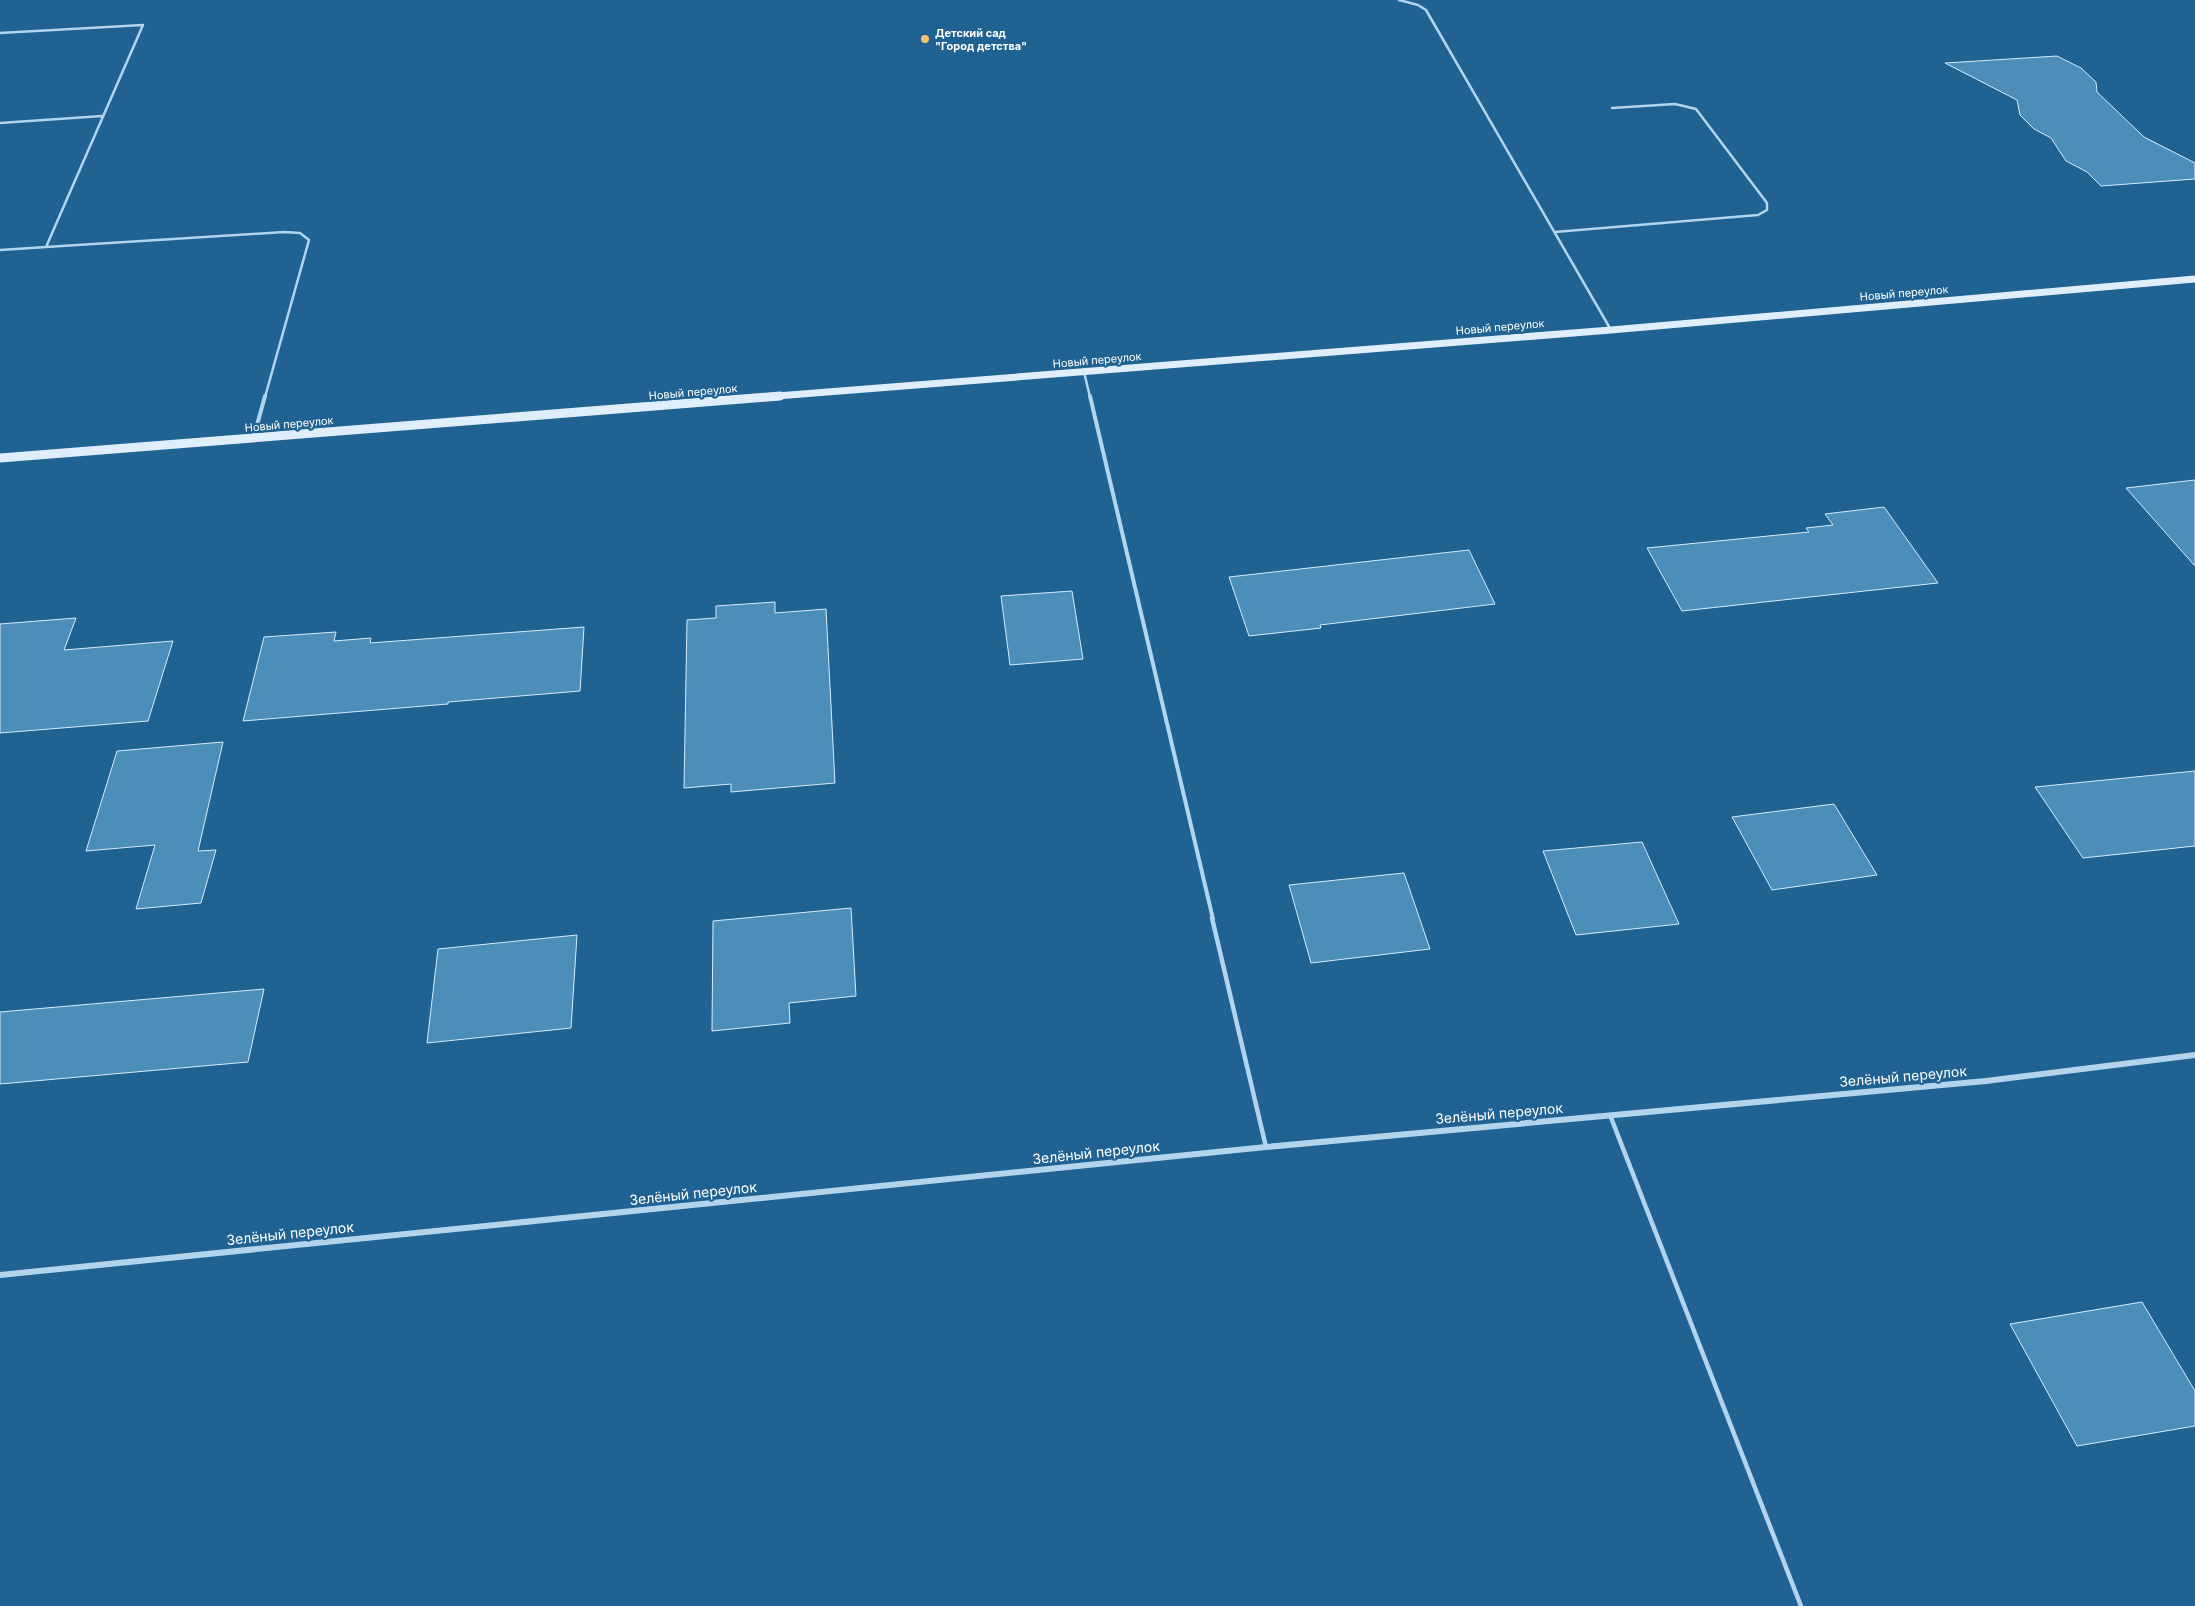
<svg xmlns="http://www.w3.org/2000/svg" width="2195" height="1606" font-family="Inter,sans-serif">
<rect width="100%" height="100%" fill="#206292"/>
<path fill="#4d8dba" stroke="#d7ecfa" d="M 2057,56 L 2081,68 L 2096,82 L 2097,92 L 2144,137 L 2195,163 L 2195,179 L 2101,186 L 2087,172 L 2066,161 L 2051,138 L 2034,129 L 2020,115 L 2017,100 L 1945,63 Z
M 2195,480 L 2195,566 L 2126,488 Z
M 1884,507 L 1938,583 L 1682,611 L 1647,548 L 1809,532 L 1806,528 L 1833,525 L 1825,514 Z
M 1469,550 L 1495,604 L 1320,625 L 1321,628 L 1249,636 L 1229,577 Z
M 1072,591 L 1083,659 L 1010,665 L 1001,596 Z
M 775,602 L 775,613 L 826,609 L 835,783 L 731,792 L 731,784 L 684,788 L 687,620 L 716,618 L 716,606 Z
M 76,618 L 64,650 L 173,641 L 148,721 L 0,733 L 0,624 Z
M 584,627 L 580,691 L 448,702 L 448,704 L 243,721 L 264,637 L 336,632 L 334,641 L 371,638 L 370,643 Z
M 223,742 L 198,851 L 216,850 L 201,903 L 136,909 L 155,845 L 86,851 L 117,751 Z
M 2195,771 L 2195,846 L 2083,858 L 2035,787 Z
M 1834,804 L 1877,875 L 1772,890 L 1732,817 Z
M 1642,842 L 1679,924 L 1576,935 L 1543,851 Z
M 1404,873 L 1430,949 L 1311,963 L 1289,885 Z
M 851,908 L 856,996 L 789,1003 L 790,1023 L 712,1031 L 713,921 Z
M 577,935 L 571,1028 L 427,1043 L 438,949 Z
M 264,989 L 248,1062 L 0,1084 L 0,1012 Z
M 2142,1302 L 2195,1391 L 2195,1426 L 2077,1446 L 2010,1324 Z"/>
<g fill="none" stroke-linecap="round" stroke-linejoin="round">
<path stroke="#b2d5ed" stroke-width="2.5" d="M 1399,0 L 1418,5 L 1426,10 L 1611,330
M 0,33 L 143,25 L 46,247 L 284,232 L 300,233 L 309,240 L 265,397
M 0,123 L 102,116
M 1555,232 L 1758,215 L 1767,210 L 1767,203 L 1696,109 L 1675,104 L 1612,108
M 0,250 L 46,247
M 1084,372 L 1090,397"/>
<path stroke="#b2d5ed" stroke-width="4" d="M 1090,396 L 1213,919
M 254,436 L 265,396"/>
<path stroke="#b2d5ed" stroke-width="4.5" d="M 1212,918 L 1266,1147
M 1610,1115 L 1801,1606"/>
<path stroke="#b2d5ed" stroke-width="6" d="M 0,1275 L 1266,1147 L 1986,1081 L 2195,1055"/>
<path stroke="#deeefa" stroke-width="7" d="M 764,397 L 1611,330 L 2195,279"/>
<path stroke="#deeefa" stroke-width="9" d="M 0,458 L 780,396"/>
</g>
<circle fill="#fabf72" stroke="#206292" stroke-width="2" cx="925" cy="39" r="5"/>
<g text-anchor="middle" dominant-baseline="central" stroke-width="4.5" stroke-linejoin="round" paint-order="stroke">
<g font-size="11" font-weight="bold" fill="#fff" stroke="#206292" text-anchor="start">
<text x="935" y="33">Детский сад<tspan x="935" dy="13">"Город детства"</tspan></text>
</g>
<g font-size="11" fill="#fff" stroke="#206292">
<text transform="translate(1904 293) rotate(-5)">Новый переулок</text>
<text transform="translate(1500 327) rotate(-5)">Новый переулок</text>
<text transform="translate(1097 360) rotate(-5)">Новый переулок</text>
<text transform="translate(693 392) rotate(-5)">Новый переулок</text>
<text transform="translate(289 424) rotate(-5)">Новый переулок</text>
</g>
<g font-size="14" fill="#fff" stroke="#206292">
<text transform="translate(1903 1076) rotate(-5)">Зелёный переулок</text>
<text transform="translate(1499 1113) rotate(-5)">Зелёный переулок</text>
<text transform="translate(1096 1152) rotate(-6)">Зелёный переулок</text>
<text transform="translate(693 1193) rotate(-6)">Зелёный переулок</text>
<text transform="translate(290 1233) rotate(-6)">Зелёный переулок</text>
</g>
</g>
</svg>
